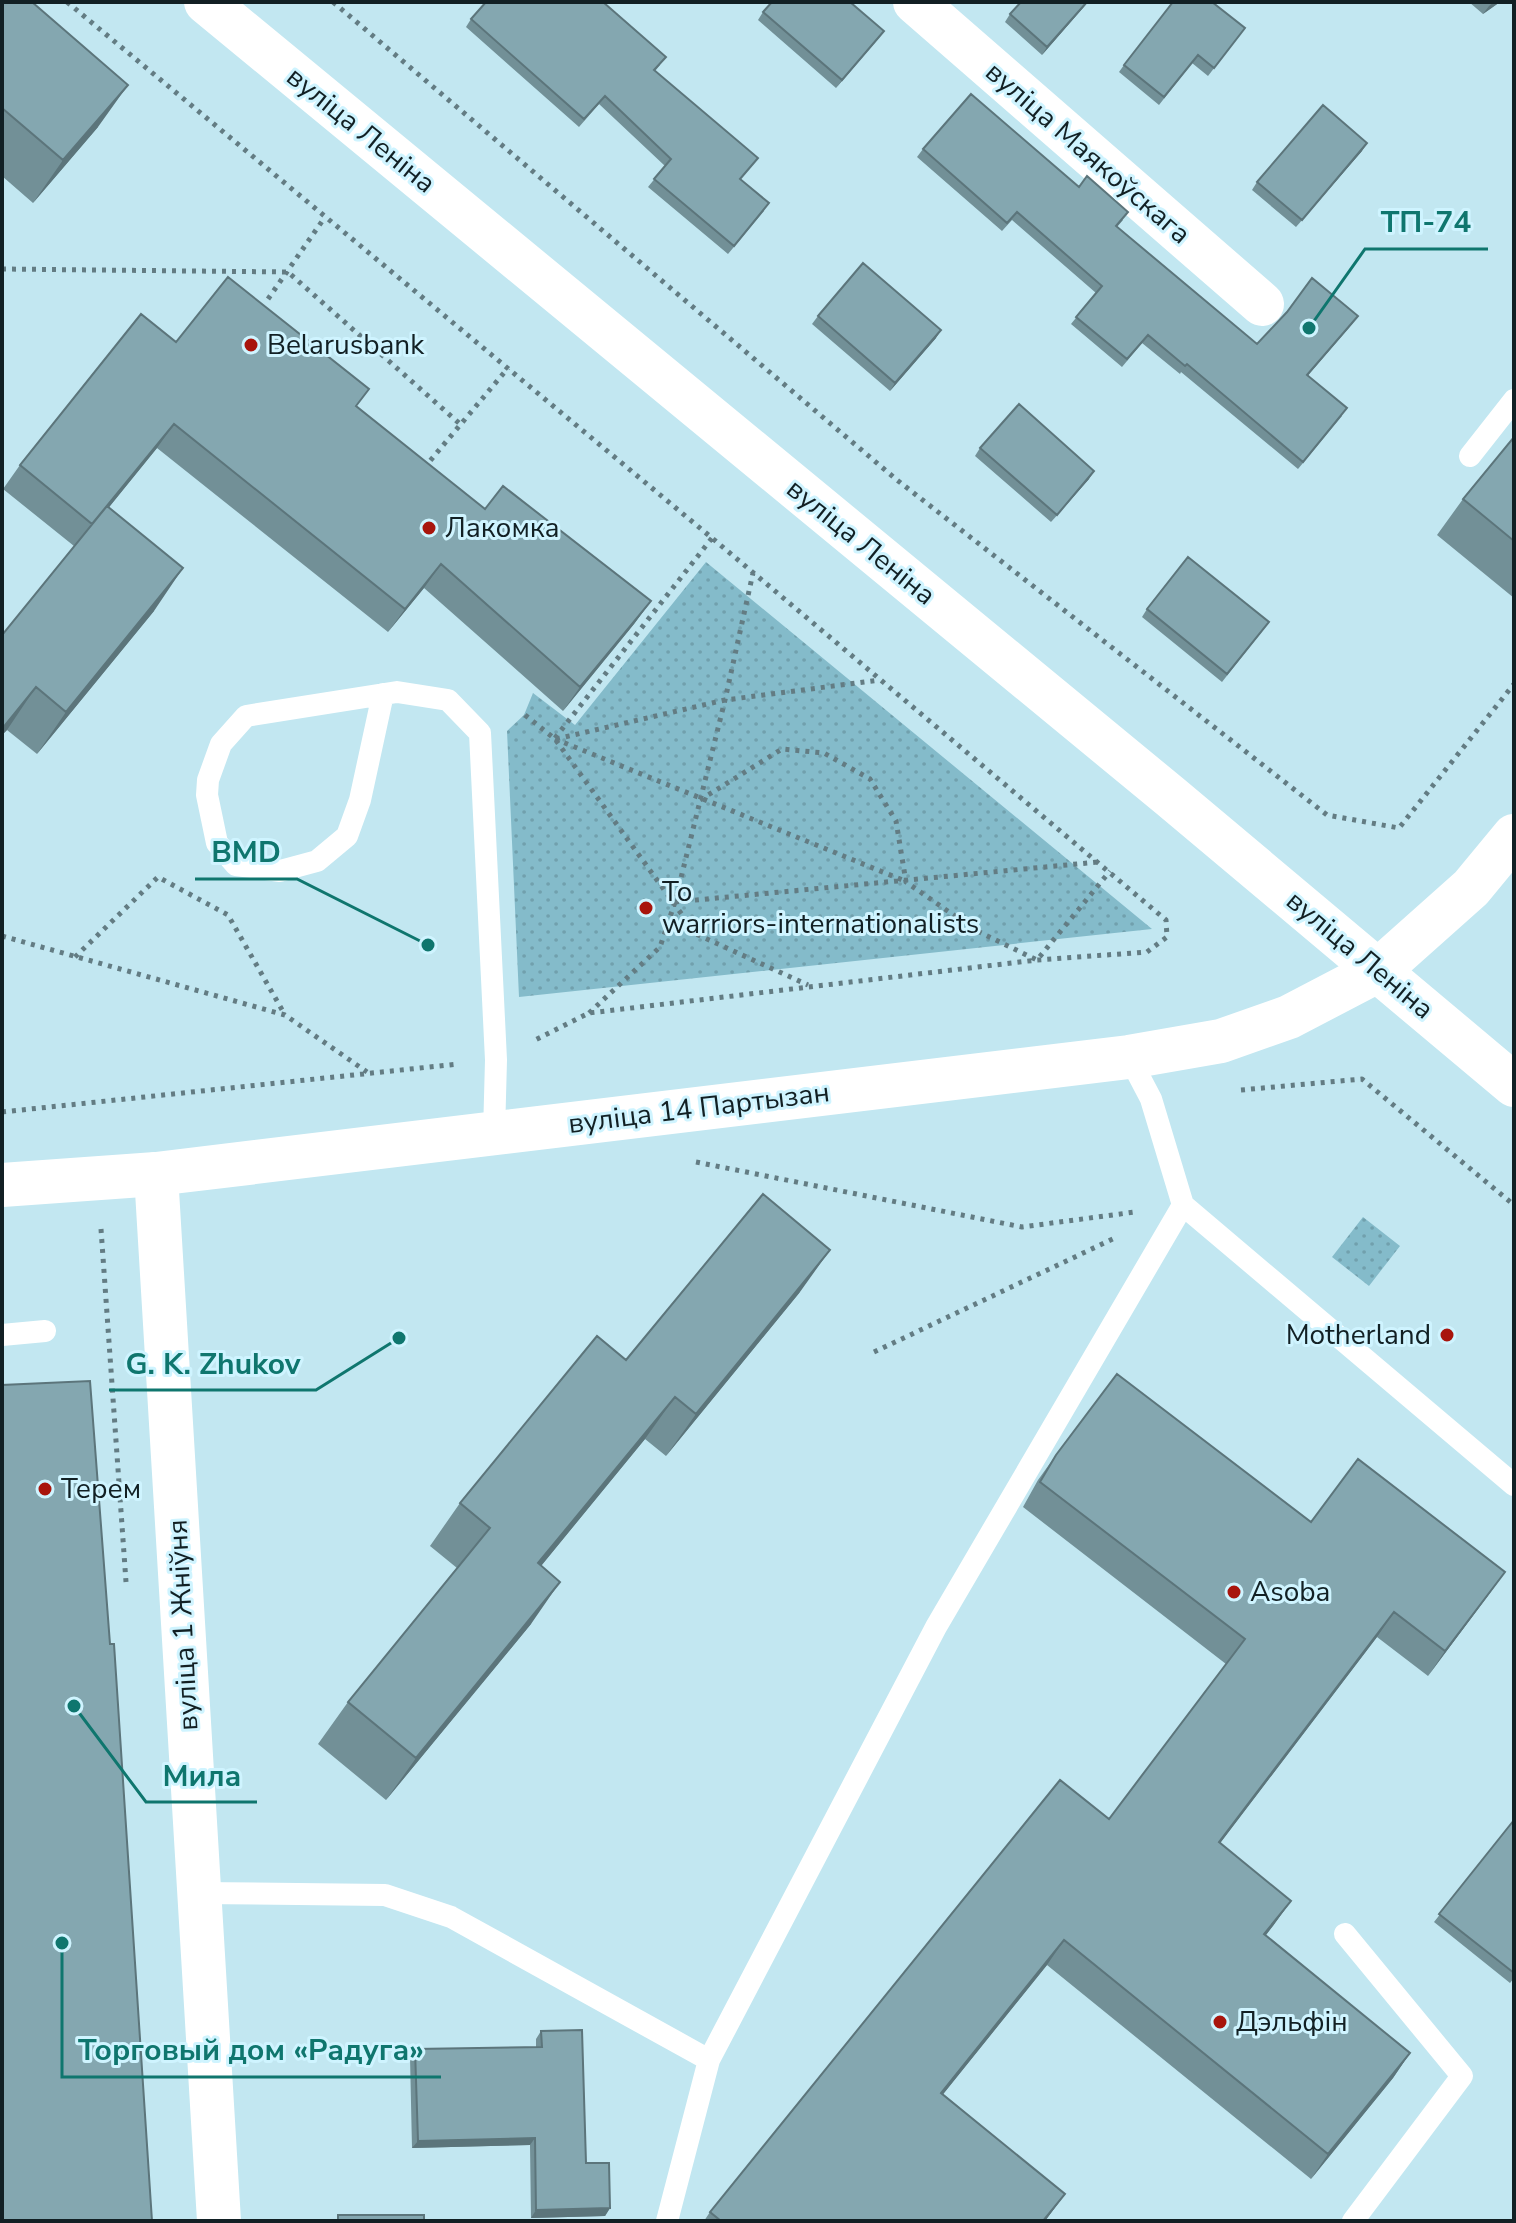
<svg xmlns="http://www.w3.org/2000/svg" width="1516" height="2223" font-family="'Nunito Sans',sans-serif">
<defs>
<pattern id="grass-dots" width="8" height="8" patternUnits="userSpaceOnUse" patternTransform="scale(2)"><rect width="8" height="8" fill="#84bbca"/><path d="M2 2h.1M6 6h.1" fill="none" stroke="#71a0ad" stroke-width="1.8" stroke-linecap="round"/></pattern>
</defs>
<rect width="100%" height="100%" fill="#c2e7f1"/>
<path fill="url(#grass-dots)" d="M 706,562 L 1152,929 L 519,997 L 507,731 L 524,715 L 533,693 L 575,725 Z
M 1363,1217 L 1400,1246 L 1369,1286 L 1332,1257 Z"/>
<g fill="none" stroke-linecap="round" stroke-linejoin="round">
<path stroke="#637c83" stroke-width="5" stroke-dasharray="4 6" stroke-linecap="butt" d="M 67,2 L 712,538 L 1166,920 L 1167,937 L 1147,952 L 1037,960 L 589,1013 L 535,1040
M 333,2 L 897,480 L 1327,815 L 1399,828 L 1514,684
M 2,269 L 288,272 L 460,424
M 268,299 L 325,217
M 424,468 L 508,368
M 525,715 L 555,739 L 696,934 L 808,985
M 555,738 L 712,538
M 555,739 L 905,881
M 556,739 L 725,700 L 880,680
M 700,800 L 782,749 L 824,753 L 870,779 L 896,821 L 906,882 L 975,930 L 1037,960 L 1110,871
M 675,902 L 1098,862
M 2,936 L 285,1015 L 367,1072
M 75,957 L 158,877 L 228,915 L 285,1015
M 589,1013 L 660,947 L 675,902 L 725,700 L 753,573
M 1241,1090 L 1362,1079 L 1514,1205
M 2,1112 L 458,1064
M 696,1162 L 1022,1227 L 1135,1212
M 101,1229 L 126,1582
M 874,1352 L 1117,1237"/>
<path stroke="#fff" stroke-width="22" d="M 1470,456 L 1514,400
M 383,694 L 360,800 L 347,836 L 317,861 L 280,871 L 236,865 L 217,843 L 207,795 L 208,780 L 221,744 L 246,716 L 397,692 L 448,700 L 480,733 L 496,1060 L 494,1134
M 1183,1205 L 1514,1485
M 2,1335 L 45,1331
M 198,1893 L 385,1895 L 451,1917 L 709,2060 L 936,1627 L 1183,1205 L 1151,1099 L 1129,1057
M 1345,1934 L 1462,2076 L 1353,2221
M 667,2221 L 709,2060"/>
<path stroke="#fff" stroke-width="44" d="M 915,2 L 1262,304
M 156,1174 L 219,2221"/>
<path stroke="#fff" stroke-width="44" d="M 206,2 L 1171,797 L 1514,1085
M 2,1185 L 156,1174 L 1129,1057 L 1221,1041 L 1289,1017 L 1379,970 L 1471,888 L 1514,836"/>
</g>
<path fill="#729097" d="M 2,2 L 98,127 L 33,203 L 2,176 Z
M 1088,2 L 1042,55 L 1005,22 L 1010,14 Z
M 1469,2 L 1500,2 L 1483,14 Z
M 763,12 L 884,31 L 836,88 L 758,20 Z
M 471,19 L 660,65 L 655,71 L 758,158 L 740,179 L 764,211 L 728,254 L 648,187 L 665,166 L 599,104 L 579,127 L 466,27 Z
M 1245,28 L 1208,76 L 1192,63 L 1159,105 L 1119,72 L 1124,65 Z
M 923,149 L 1079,187 L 1123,220 L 1117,227 L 1257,344 L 1352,324 L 1308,375 L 1342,416 L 1298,469 L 1181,372 L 1180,374 L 1142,343 L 1122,367 L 1071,324 L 1096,293 L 1012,220 L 1002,231 L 917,157 Z
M 1362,151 L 1296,227 L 1252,190 L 1257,182 Z
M 818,316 L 936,338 L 890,391 L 812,324 Z
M 176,342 L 369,389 L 356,406 L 485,509 L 651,601 L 634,624 L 563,711 L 424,588 L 388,632 L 157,448 L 109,507 L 154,611 L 37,754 L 7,730 L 2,735 L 2,635 L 74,546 L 3,489 L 20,465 Z
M 1514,437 L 1514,598 L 1437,535 L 1463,499 Z
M 980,448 L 1089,479 L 1051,522 L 975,456 Z
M 1147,609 L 1263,630 L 1222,682 L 1142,617 Z
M 800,1292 L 666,1456 L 645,1439 L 541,1566 L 531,1624 L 386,1800 L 318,1744 L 348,1702 L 457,1568 L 430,1546 L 460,1503 L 626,1360 Z
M 1056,1455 L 1505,1572 L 1428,1676 L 1377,1637 L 1220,1843 L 1291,1901 L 1266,1935 L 1410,2053 L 1393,2078 L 1311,2179 L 1047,1965 L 943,2094 L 1065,2194 L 1045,2221 L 704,2221 L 710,2212 L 1109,1819 L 1226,1664 L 1023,1507 L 1038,1480 Z
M 1514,1820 L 1514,1978 L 1510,1983 L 1434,1922 Z
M 541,2031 L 586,2163 L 610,2208 L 605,2216 L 531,2218 L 530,2145 L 412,2148 L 410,2057 L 415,2049 L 536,2047 L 536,2039 Z"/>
<path fill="#5c757b" d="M 1087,2 L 1088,2 L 1042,55 L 1047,47 Z
M 1494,2 L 1500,2 L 1483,14 L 1489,6 Z
M 884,31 L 878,39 L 836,88 L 842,80 Z
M 128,85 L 98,127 L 33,203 L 63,160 Z
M 1367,143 L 1362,151 L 1296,227 L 1302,220 Z
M 1358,316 L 1352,324 L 1302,382 L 1307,375 Z
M 941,330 L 936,338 L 890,391 L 895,383 Z
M 174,424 L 157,448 L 76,548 L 93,524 Z
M 1094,471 L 1089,479 L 1051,522 L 1057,515 Z
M 441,564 L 424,588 L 388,632 L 405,609 Z
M 183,568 L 154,611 L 37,754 L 66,712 Z
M 651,601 L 634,624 L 563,711 L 580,687 Z
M 36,687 L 7,730 L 2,735 L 2,729 Z
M 830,1250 L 800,1292 L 666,1456 L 696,1414 Z
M 675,1397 L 645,1439 L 509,1605 L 538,1563 Z
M 1505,1572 L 1487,1597 L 1428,1676 L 1445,1651 Z
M 560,1582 L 531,1624 L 386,1800 L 416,1758 Z
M 1394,1612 L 1377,1637 L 1202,1867 L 1219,1842 Z
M 1291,1901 L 1273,1926 L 1247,1959 L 1264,1934 Z
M 1064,1940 L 1047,1965 L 924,2118 L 941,2093 Z
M 1410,2053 L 1393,2078 L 1311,2179 L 1328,2154 Z
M 535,2138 L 530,2145 L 412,2148 L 418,2141 Z
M 1065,2194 L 1045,2221 L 1043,2221 Z
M 610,2208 L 605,2216 L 531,2218 L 536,2210 Z"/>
<path fill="#84a7b0" stroke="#5c757b" stroke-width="2" d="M 2,2 L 32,2 L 128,85 L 63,160 L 2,108 Z
M 486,2 L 603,2 L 666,57 L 654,70 L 758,158 L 740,179 L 769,203 L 734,246 L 654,179 L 671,159 L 605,96 L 584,119 L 471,19 Z
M 772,2 L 850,2 L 884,31 L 842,80 L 763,12 Z
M 1021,2 L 1087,2 L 1047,47 L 1010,14 Z
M 1173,2 L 1212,2 L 1245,28 L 1214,68 L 1198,55 L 1164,97 L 1124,65 Z
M 971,94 L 1079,187 L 1087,176 L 1128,212 L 1116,226 L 1257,344 L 1287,312 L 1312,278 L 1358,316 L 1307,375 L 1347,408 L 1303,462 L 1187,364 L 1185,366 L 1148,335 L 1127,359 L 1076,317 L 1102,286 L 1017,212 L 1007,223 L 923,149 Z
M 1323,105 L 1367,143 L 1302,220 L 1257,182 Z
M 863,263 L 941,330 L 895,383 L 818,316 Z
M 228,277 L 369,389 L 356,406 L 485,509 L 503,486 L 651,601 L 580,687 L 441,564 L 405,609 L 174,424 L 92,524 L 20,465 L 141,314 L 176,342 Z
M 1019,404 L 1094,471 L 1057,515 L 980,448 Z
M 1514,437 L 1514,541 L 1463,499 Z
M 107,506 L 183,568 L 66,712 L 36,687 L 2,729 L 2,635 Z
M 1188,557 L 1269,622 L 1227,674 L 1147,609 Z
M 763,1194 L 830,1250 L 696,1414 L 675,1397 L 538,1563 L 560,1582 L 416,1758 L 348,1702 L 490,1528 L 460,1503 L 597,1336 L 626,1360 Z
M 1117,1374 L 1311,1522 L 1358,1459 L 1505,1572 L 1445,1651 L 1394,1612 L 1219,1842 L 1291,1901 L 1264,1934 L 1410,2053 L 1328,2154 L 1064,1940 L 941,2093 L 1065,2194 L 1043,2221 L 721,2221 L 710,2212 L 1060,1780 L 1109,1819 L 1245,1639 L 1040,1482 L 1056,1455 Z
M 90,1381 L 110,1644 L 114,1644 L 152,2221 L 2,2221 L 2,1385 Z
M 1514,1820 L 1514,1973 L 1439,1914 Z
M 582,2030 L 586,2163 L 609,2163 L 610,2208 L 536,2210 L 535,2138 L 418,2141 L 415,2049 L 542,2047 L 541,2031 Z
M 338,2215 L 424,2215 L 424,2221 L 338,2221 Z"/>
<g fill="#a8150d" stroke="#cff4ff" stroke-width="3">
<circle cx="251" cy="345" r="8"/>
<circle cx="429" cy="528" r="8"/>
<circle cx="646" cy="908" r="8"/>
<circle cx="1447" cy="1335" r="8"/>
<circle cx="45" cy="1489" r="8"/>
<circle cx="1234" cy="1592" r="8"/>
<circle cx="1220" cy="2022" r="8"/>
</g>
<g text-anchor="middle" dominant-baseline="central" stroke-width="6" stroke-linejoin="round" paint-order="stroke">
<g font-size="28" fill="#122024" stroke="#cff4ff">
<text transform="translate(361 130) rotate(39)">вуліца Леніна</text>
<text transform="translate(1088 153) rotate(41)">вуліца Маякоўскага</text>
<text transform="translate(861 542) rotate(39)">вуліца Леніна</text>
<text transform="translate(1360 955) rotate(40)">вуліца Леніна</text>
<text transform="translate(699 1108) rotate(-7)">вуліца 14 Партызан</text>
<text transform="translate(183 1625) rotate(-93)">вуліца 1 Жніўня</text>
</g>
<g font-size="28" fill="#122024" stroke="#cff4ff" text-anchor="start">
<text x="267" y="345">Belarusbank</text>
<text x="445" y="528">Лакомка</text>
<text x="662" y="892">To<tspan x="662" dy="32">warriors-internationalists</tspan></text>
<text x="1431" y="1335" text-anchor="end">Motherland</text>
<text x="61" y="1489">Терем</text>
<text x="1250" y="1592">Asoba</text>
<text x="1236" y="2022">Дэльфін</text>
</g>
</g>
<path fill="none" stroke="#0f766e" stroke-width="3" d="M1309 328L1365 249H1488M428 945L297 879H195M399 1338L316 1390H109M74 1706L146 1802H257M62 1943L62 2077H441"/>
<g fill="#0f766e" stroke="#cff4ff" stroke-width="3">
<circle cx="1309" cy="328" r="8"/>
<circle cx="428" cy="945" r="8"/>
<circle cx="399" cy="1338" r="8"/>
<circle cx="74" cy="1706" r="8"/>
<circle cx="62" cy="1943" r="8"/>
</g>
<g font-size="30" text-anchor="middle" font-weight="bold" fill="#0f766e" stroke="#cff4ff" stroke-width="6" stroke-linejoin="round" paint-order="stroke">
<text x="1426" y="232">ТП-74</text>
<text x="246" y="862">BMD</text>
<text x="213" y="1374">G. K. Zhukov</text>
<text x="202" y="1786">Мила</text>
<text x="251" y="2060">Торговый дом «Радуга»</text>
</g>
<rect width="1516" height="2223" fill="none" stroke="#122024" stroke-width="8"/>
</svg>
